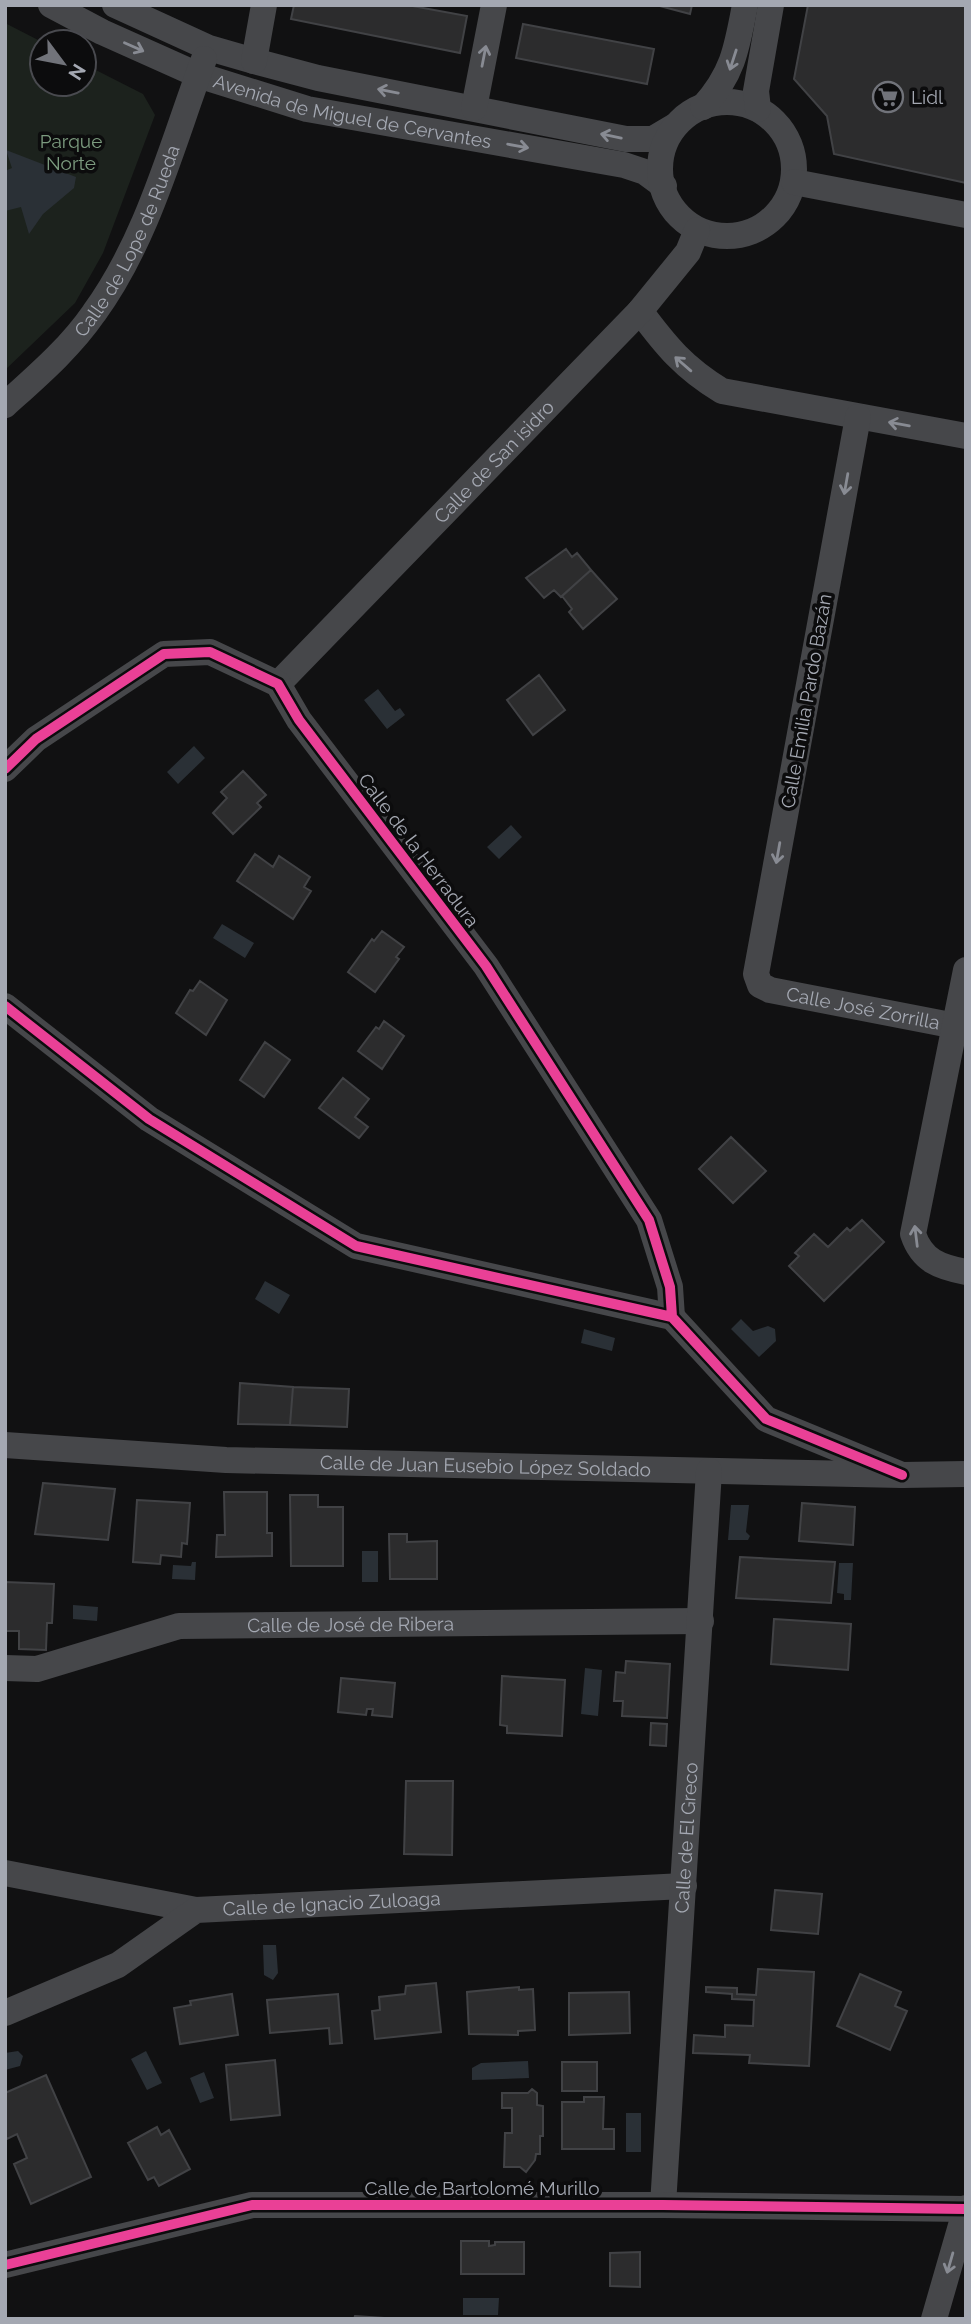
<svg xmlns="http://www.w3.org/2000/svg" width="971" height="2324" font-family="Raleway,sans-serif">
<rect width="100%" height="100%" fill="#111112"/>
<path fill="#1c221d" d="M 5,23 L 42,42 L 42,84 L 84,84 L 84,64 L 143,94 L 155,115 L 103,253 L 75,303 L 5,370 Z"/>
<path fill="#2a3036" d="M 6,150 L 76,177 L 74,188 L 43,214 L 29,234 L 21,207 L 5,211 L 5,171 L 12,168 Z
M 378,689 L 395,711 L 400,708 L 405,715 L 387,729 L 364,700 Z
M 194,746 L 205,758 L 178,784 L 167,772 Z
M 511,825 L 522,837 L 499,859 L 487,847 Z
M 222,924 L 254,943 L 245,958 L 213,938 Z
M 265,1281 L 290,1295 L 279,1314 L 255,1299 Z
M 741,1319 L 753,1331 L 768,1326 L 775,1329 L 776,1341 L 759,1357 L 731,1329 Z
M 584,1329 L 615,1338 L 612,1351 L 581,1343 Z
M 731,1505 L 749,1505 L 746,1532 L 750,1536 L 748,1540 L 728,1540 Z
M 362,1551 L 378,1551 L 378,1582 L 362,1582 Z
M 192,1562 L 196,1562 L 195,1580 L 172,1579 L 173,1565 L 191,1566 Z
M 839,1563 L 853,1563 L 851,1600 L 844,1600 L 844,1594 L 837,1593 Z
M 73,1605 L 98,1607 L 97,1621 L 73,1619 Z
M 585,1668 L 602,1670 L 598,1716 L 581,1714 Z
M 263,1945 L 276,1945 L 278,1973 L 273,1980 L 264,1975 Z
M 18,2051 L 23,2056 L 20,2066 L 5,2070 L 5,2053 Z
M 146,2051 L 162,2083 L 147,2090 L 131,2059 Z
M 528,2061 L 529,2078 L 472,2080 L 472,2068 L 481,2063 Z
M 204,2072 L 214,2098 L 200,2103 L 190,2078 Z
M 626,2113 L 641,2113 L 641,2152 L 626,2152 Z
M 463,2298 L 499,2298 L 498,2315 L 463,2315 Z"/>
<path fill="#2c2c2d" stroke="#414245" stroke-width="2" d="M 294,5 L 407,5 L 467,16 L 460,53 L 291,19 Z
M 656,5 L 692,5 L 690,14 Z
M 808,5 L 966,5 L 966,183 L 834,154 L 827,116 L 794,79 Z
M 523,24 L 654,49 L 647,84 L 516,58 Z
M 566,549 L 572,557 L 577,553 L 591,570 L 561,597 L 554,590 L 544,598 L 526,578 Z
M 591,570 L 617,599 L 583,629 L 569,612 L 572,609 L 562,596 Z
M 539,675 L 565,710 L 533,735 L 507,700 Z
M 243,771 L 266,795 L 257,803 L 261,807 L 233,834 L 213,813 L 227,798 L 221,792 Z
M 255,854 L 273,867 L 279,856 L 310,877 L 304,887 L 311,891 L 293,919 L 237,881 Z
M 382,931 L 404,947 L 396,957 L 399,959 L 375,992 L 348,972 L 372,939 L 374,941 Z
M 200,981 L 227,1000 L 206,1035 L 176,1013 L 190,990 L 193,991 Z
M 384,1021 L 404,1036 L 382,1069 L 358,1051 L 376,1027 L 379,1029 Z
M 265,1042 L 290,1060 L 264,1097 L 240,1080 Z
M 343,1078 L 369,1099 L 355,1117 L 368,1127 L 359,1138 L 319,1108 Z
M 731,1137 L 766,1171 L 733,1203 L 699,1169 Z
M 862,1220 L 884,1242 L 824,1301 L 789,1266 L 799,1256 L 795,1253 L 814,1234 L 828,1247 L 847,1228 L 850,1231 Z
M 240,1383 L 293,1387 L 290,1425 L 238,1424 Z
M 293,1387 L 349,1389 L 347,1427 L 290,1425 Z
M 43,1483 L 115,1489 L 108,1540 L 35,1534 Z
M 224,1492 L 267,1492 L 267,1533 L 272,1533 L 272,1556 L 216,1557 L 217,1535 L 225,1535 Z
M 290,1495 L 318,1495 L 318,1507 L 343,1507 L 343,1566 L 291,1566 Z
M 137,1500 L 190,1503 L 187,1544 L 182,1543 L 181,1557 L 161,1555 L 160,1564 L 133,1562 Z
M 802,1503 L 855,1507 L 853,1545 L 799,1541 Z
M 389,1534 L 407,1534 L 407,1542 L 437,1541 L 437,1579 L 390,1579 Z
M 740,1557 L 835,1562 L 831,1603 L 736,1598 Z
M 5,1582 L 54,1584 L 52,1623 L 47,1623 L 46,1650 L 19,1649 L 19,1631 L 5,1631 Z
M 774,1619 L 851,1624 L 848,1670 L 771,1664 Z
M 626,1661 L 670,1664 L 667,1718 L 622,1716 L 623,1701 L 614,1701 L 616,1672 L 625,1673 Z
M 502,1676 L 565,1680 L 562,1736 L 507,1733 L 507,1726 L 500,1725 Z
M 341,1678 L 395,1683 L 392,1717 L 372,1715 L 373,1709 L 367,1709 L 366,1715 L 338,1712 Z
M 651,1723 L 667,1724 L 666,1746 L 650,1745 Z
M 406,1781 L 453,1781 L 452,1855 L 404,1854 Z
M 775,1890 L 822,1894 L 818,1934 L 771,1930 Z
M 758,1969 L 814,1972 L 809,2066 L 749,2063 L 750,2055 L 693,2053 L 694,2035 L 725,2037 L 725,2025 L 753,2026 L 754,2000 L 732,1999 L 732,1994 L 706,1992 L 706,1987 L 737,1988 L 737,1994 L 756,1995 Z
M 860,1974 L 901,1992 L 895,2006 L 907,2011 L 890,2050 L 837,2026 Z
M 436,1983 L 441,2032 L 375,2039 L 372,2011 L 380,2010 L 379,1997 L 405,1994 L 406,1986 Z
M 519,1987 L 519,1990 L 533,1989 L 535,2030 L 518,2031 L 518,2035 L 469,2034 L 467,1992 Z
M 629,1992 L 630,2033 L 569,2035 L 569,1993 Z
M 232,1994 L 238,2035 L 180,2044 L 174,2008 L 191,2005 L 190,2001 Z
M 338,1994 L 342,2043 L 330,2044 L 329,2028 L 270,2033 L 267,2000 Z
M 275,2060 L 280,2115 L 231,2120 L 226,2065 Z
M 562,2062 L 597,2062 L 597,2091 L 562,2091 Z
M 46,2075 L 91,2177 L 31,2204 L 14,2164 L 27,2158 L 17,2134 L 7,2139 L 5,2135 L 5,2093 Z
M 532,2089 L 537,2093 L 537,2105 L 543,2106 L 543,2136 L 540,2136 L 540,2154 L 536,2154 L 535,2160 L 526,2172 L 520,2167 L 504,2167 L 505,2133 L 512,2133 L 512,2108 L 502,2108 L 502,2093 L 528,2093 Z
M 584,2097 L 604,2097 L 603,2129 L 614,2129 L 614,2149 L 562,2149 L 562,2102 L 584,2102 Z
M 157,2127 L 161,2135 L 169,2130 L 190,2169 L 159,2186 L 154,2177 L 148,2180 L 128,2143 Z
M 461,2241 L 489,2241 L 489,2246 L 495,2245 L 495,2242 L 524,2242 L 524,2274 L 461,2274 Z
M 640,2252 L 640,2287 L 610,2286 L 610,2253 Z
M 355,2316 L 399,2319 L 354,2319 Z"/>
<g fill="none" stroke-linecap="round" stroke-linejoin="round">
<g stroke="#46474a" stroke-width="26">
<path id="s1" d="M 51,5 L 102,32 L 198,75 L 307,109 L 624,165 L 645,172 L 664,186"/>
<path d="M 115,5 L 209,48 L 254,61 L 318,78 L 626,139 L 653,139 L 675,126"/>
<path d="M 254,61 L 264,5"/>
<circle cx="727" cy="169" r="67"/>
<path d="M 703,107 C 733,74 737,48 745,5"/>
<path d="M 474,108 L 494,5"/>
<path d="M 758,109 L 756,91 L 771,5"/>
<path d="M 794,182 L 966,215"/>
<path d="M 640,311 C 666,346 684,368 722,391 L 966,436"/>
<path id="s2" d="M 5,405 C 36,377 70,348 94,313 C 148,239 172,144 204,59"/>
<path id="s3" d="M 858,417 L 756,974 L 760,985 L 770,990 L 966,1028"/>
<path id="s4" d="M 278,684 L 640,311 L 688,252 L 697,230"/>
<path d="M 5,769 L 36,739 L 164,654 L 210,652 L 278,684 L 299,720 L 486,966 L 649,1220 L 670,1287 L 672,1317"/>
<path d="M 966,970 L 913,1234 C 922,1261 940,1267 966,1272"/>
<path d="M 5,1006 L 149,1119 L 356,1246 L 672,1317 L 766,1419 L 902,1475"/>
<path id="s5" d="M 5,1445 L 226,1460 L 902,1475 L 966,1474"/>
<path id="s6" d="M 5,1668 L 37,1669 L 179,1626 L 701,1621"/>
<path d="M 5,1873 L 196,1910"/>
<path id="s7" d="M 5,2013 L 118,1965 L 196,1910 L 684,1886"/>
<path id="s8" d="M 663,2205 L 709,1471"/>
<path d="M 5,2265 L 252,2205 L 663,2205 L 965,2209"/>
<path d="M 934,2319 L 966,2208"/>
</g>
<g stroke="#0c0c0d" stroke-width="15">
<path id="cycleway" d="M 5,769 L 36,739 L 164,654 L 210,652 L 278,684 L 299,720 L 486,966 L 649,1220 L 670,1287 L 672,1317
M 5,1006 L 149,1119 L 356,1246 L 672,1317 L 766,1419 L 902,1475
M 5,2265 L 252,2205 L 663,2205 L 965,2209"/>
</g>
<use href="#cycleway" stroke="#ea4096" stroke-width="10"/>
</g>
<defs><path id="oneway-shaft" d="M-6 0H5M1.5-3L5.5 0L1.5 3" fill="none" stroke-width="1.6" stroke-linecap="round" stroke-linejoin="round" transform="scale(1.75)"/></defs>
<g stroke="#888b93">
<use href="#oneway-shaft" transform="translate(134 47) rotate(24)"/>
<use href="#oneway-shaft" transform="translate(484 56) rotate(-79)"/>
<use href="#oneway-shaft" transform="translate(733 60) rotate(108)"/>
<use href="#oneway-shaft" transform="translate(388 91) rotate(-169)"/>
<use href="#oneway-shaft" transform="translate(611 136) rotate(-168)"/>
<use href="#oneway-shaft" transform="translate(518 146) rotate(10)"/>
<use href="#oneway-shaft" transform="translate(683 364) rotate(-139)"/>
<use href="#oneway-shaft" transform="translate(899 424) rotate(-170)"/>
<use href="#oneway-shaft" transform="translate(846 484) rotate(100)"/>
<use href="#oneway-shaft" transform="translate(778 853) rotate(100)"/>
<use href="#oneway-shaft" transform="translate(916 1236) rotate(-97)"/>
<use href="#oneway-shaft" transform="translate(950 2263) rotate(106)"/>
</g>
<defs>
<g id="supermarket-ring" transform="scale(1.575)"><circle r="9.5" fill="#0c0c0d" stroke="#71737a" stroke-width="1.5"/><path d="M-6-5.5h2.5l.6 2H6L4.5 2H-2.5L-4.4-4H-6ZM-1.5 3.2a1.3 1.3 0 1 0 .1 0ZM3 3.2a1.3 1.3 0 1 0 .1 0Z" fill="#71737a"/></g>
</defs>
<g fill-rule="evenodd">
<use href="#supermarket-ring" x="888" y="97"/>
</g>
<g text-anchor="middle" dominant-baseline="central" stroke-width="7" stroke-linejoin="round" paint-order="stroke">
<g font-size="19" fill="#a4a8b2" stroke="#0c0c0d" text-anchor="start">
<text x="911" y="97">Lidl</text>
</g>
<g font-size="19" fill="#a4a8b2" stroke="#0c0c0d">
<text stroke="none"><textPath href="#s1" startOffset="322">Avenida de Miguel de Cervantes</textPath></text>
<text stroke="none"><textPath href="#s2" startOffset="208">Calle de Lope de Rueda</textPath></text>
<text stroke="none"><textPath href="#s4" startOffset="310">Calle de San isidro</textPath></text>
<text transform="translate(806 701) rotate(-80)">Calle Emilia Pardo Bazán</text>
<text transform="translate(419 850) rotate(53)">Calle de la Herradura</text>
<text stroke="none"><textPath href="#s3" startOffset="684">Calle José Zorrilla</textPath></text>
<text stroke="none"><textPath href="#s5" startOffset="481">Calle de Juan Eusebio López Soldado</textPath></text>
<text stroke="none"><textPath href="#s6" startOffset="352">Calle de José de Ribera</textPath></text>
<text stroke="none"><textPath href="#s8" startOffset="368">Calle de El Greco</textPath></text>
<text stroke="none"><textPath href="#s7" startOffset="354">Calle de Ignacio Zuloaga</textPath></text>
<text x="482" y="2188">Calle de Bartolomé Murillo</text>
</g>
<g font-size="19" fill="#7c9b7f" stroke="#0c0c0d">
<text x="71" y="141">Parque<tspan x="71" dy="22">Norte</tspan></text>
</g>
</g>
<rect width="971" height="2324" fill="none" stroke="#a4a8b2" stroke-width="14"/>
<g transform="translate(63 63) rotate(122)"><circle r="33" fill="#0c0c0d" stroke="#494a4f" stroke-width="2"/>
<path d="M0-5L12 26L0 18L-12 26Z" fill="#71737a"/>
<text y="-10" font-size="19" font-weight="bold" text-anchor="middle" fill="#a4a8b2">N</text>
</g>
</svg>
